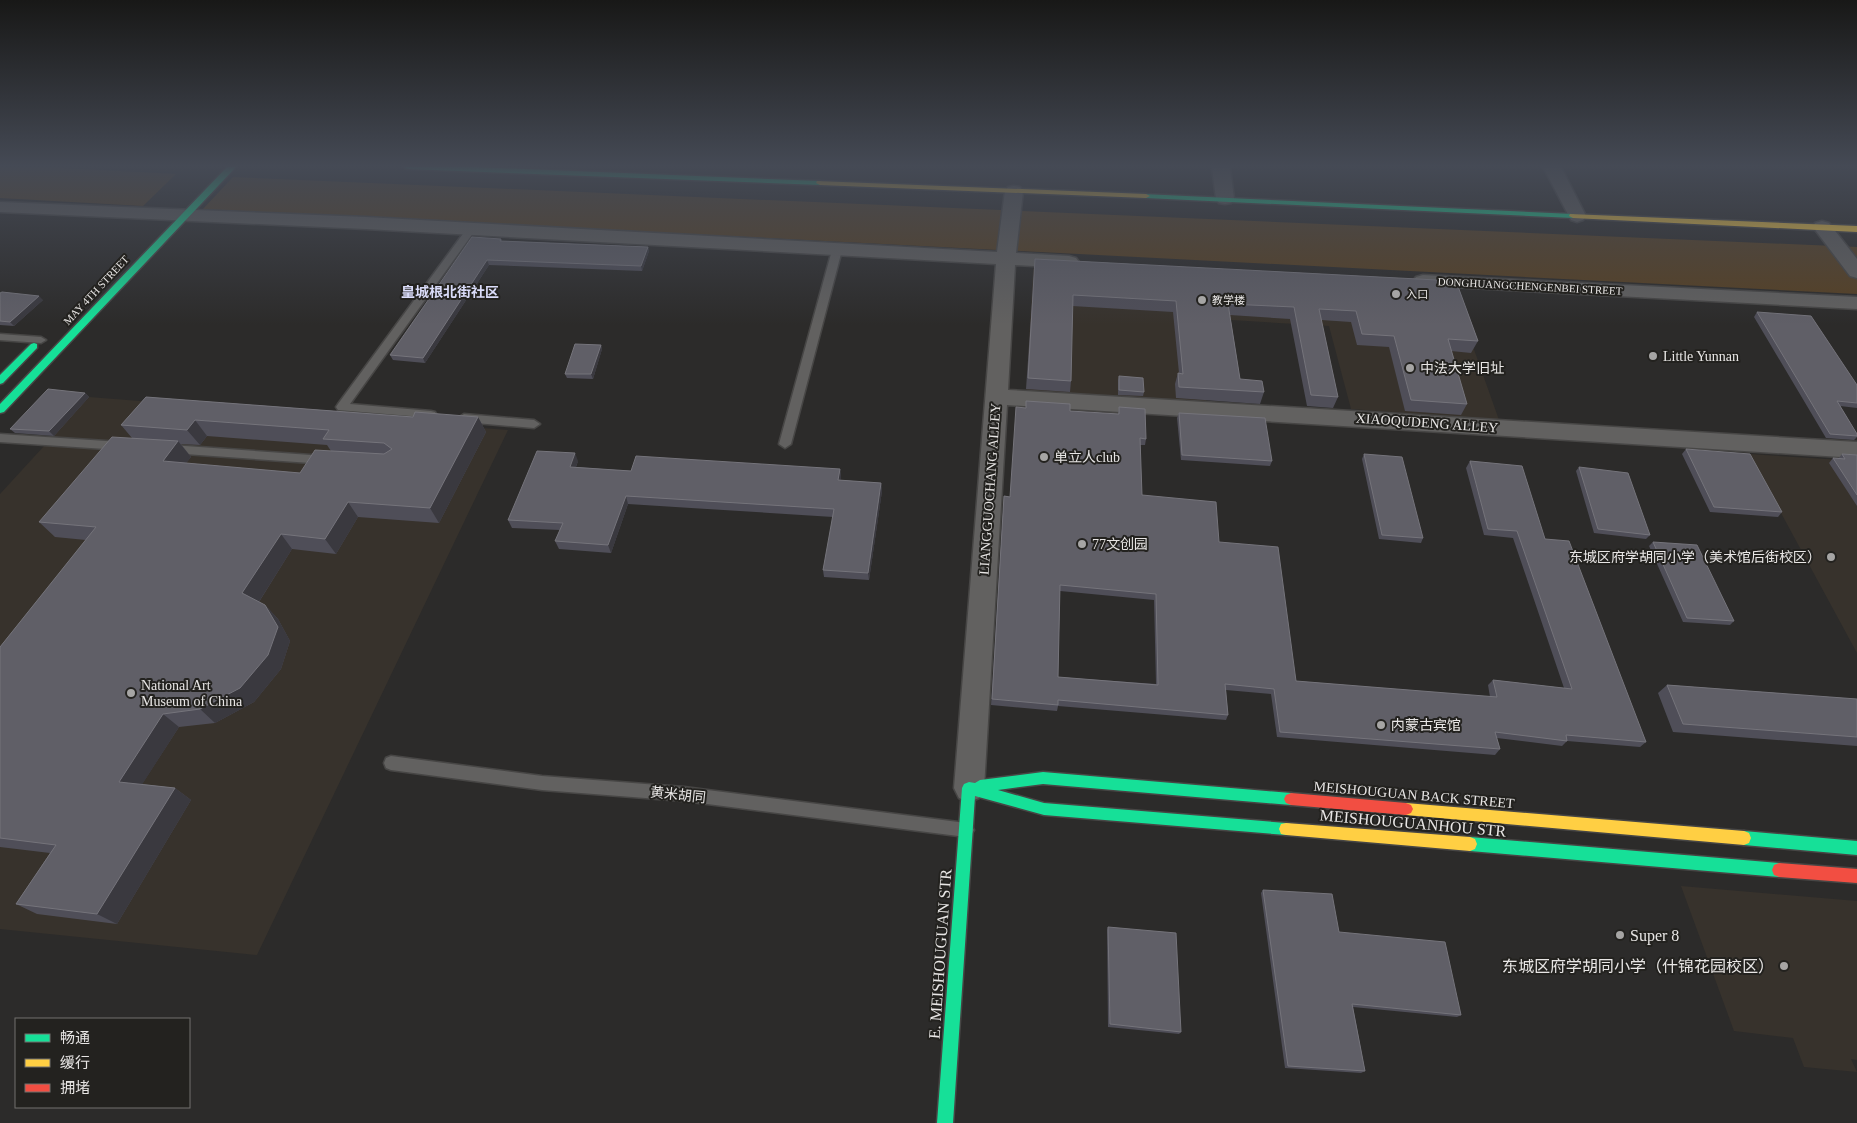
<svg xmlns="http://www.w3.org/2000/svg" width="1857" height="1123" font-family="'Times New Roman','Noto Sans SC',serif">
<rect width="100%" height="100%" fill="#2c2b2a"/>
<path fill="#37322c" d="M 1033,269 L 1454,293 L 1499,420 L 1351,409 L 1329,326 L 1198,318 L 1207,407 L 1026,395 Z
M 89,397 L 508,430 L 257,955 L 0,929 L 0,494 Z
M 1749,454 L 1857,461 L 1857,653 Z
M 1681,886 L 1857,901 L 1857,1060 L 1851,1059 L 1857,1072 L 1804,1067 L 1793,1038 L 1734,1031 Z"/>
<path fill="#574022" d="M 0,167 L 45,167 L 176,174 L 143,206 L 0,198 Z
M 233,177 L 1857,247 L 1857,294 L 203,209 Z"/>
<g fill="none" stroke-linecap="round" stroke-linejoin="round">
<g stroke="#474645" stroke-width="3">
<path id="lane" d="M 471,226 L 476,229 L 350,404 L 431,411 L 435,412 L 437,415 L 435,418 L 338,410 L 336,407 L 338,404 L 468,227 Z
M 837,247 L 842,250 L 791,444 L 785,448 L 779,444 L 832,250 Z
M 0,334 L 41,337 L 46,340 L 41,343 L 0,340 Z
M 464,414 L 534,420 L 540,424 L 534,428 L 464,422 L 458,418 Z
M 0,434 L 121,442 L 127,446 L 121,450 L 0,442 Z
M 171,445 L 325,456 L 331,460 L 325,464 L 171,453 L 165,449 Z
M 391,756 L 542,776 L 684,787 L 966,823 L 971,825 L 974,830 L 971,835 L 966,837 L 684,801 L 542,790 L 391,770 L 386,768 L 384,763 L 386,758 Z"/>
</g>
<g stroke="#474645" stroke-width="3">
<path id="street" d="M 1212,167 L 1230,167 L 1234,199 L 1231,203 L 1225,204 L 1219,203 L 1216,199 Z
M 1543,167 L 1561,167 L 1586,216 L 1583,220 L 1577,222 L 1571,220 Z
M 1014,186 L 1020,187 L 1023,191 L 1016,253 L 1069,256 L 1076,258 L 1079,262 L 1076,266 L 1069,268 L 1015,265 L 1008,390 L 1857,442 L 1857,458 L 1007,405 L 984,788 L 979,798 L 969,802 L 959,798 L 954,788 L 996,264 L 366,229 L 0,212 L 0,202 L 366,217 L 997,252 L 1005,191 L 1008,187 Z
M 1822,221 L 1829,223 L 1857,259 L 1857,278 L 1850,276 L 1813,227 L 1815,223 Z
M 1423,275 L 1857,297 L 1857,309 L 1416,285 L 1413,281 L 1416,277 Z"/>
</g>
<g stroke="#474645" stroke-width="3">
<path id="fast" d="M 227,167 L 236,167 L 4,412 L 0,413 L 0,404 Z
M 403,167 L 476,167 L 820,181 L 824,183 L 820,185 L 407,169 Z
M 1143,194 L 1573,214 L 1577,216 L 1573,218 L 1146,198 L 1142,196 Z
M 34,343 L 37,344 L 37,348 L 3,383 L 0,384 L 0,375 L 31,344 Z
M 1043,772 L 1291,793 L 1296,795 L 1298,799 L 1296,803 L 1291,805 L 1043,784 L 998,790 L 1044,803 L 1286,823 L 1291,824 L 1293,829 L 1291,834 L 1286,835 L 1044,815 L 975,796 L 953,1123 L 937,1123 L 962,788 L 964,784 L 969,782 L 975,783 L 980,780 Z
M 1744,831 L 1857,841 L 1857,855 L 1744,845 L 1739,843 L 1737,838 L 1739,833 Z
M 1470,837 L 1779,863 L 1784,865 L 1786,870 L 1784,875 L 1779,877 L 1470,851 L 1465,849 L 1463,844 L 1465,839 Z"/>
</g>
<g stroke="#474645" stroke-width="3">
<path id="slow" d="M 817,181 L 1146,194 L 1150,196 L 1146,198 L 820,185 L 816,183 Z
M 1570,214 L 1857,226 L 1857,232 L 1573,218 L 1569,216 Z
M 1406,803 L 1744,831 L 1749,833 L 1751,838 L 1749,843 L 1744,845 L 1406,815 L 1401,813 L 1399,809 L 1401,805 Z
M 1286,823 L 1470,837 L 1475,839 L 1477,844 L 1475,849 L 1470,851 L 1286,835 L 1281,834 L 1279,829 L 1281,824 Z"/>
</g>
<g stroke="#474645" stroke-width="3">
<path id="jam" d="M 1291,793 L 1406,803 L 1411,805 L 1413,809 L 1411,813 L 1406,815 L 1291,805 L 1286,803 L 1284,799 L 1286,795 Z
M 1779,863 L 1857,869 L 1857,883 L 1779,877 L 1774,875 L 1772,870 L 1774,865 Z"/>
</g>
<use href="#lane" fill="#626160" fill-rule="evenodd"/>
<use href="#street" fill="#626160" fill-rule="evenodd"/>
<use href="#fast" fill="#16e098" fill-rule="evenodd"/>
<use href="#slow" fill="#ffcf43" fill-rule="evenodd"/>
<use href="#jam" fill="#f24e42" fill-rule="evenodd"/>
</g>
<path fill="#4f4e58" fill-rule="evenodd" d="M 501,239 L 502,241 L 648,247 L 649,251 L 642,271 L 489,265 L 425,363 L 393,360 L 390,355 Z
M 1035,259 L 1456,281 L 1478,341 L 1471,353 L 1451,351 L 1467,404 L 1461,415 L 1405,411 L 1389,347 L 1357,345 L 1351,322 L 1321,320 L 1338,397 L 1333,408 L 1307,406 L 1290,319 L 1230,315 L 1240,379 L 1264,392 L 1260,404 L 1176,398 L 1175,384 L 1178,373 L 1179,373 L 1173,312 L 1072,306 L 1071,381 L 1070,392 L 1026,389 Z
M 0,293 L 43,300 L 14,326 L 0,325 Z
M 1757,312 L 1857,385 L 1857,408 L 1840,406 L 1857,434 L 1857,437 L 1854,440 L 1826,438 L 1754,317 Z
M 601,345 L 602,349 L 593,379 L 567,378 L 565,374 Z
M 1119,376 L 1144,392 L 1143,396 L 1118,395 L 1118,380 Z
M 85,393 L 89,397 L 54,436 L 15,433 L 10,429 Z
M 146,397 L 413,417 L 478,417 L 486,432 L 439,523 L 358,517 L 336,554 L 292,549 L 259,602 L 265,605 L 278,619 L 290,641 L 281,669 L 254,702 L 215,723 L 179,727 L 142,784 L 175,788 L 191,800 L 117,924 L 37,914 L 16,904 L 50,853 L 0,847 L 0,647 L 86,540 L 55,537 L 39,522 L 132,438 L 121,425 ZM 207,436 L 327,445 L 331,451 L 300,473 L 186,463 L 191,457 L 181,444 L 200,445 Z
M 1119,407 L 1146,439 L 1145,445 L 1140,445 L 1142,495 L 1219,542 L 1296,681 L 1490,697 L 1488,685 L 1493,680 L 1564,688 L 1513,538 L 1484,535 L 1466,468 L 1470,461 L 1545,539 L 1646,742 L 1640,747 L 1567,741 L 1562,746 L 1497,738 L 1500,749 L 1495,755 L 1277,737 L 1271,694 L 1226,690 L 1228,715 L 1226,720 L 1058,706 L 1057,711 L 991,705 L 1004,496 L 1010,497 L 1070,411 L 1118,414 ZM 1060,591 L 1154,600 L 1156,684 L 1058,677 Z
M 1179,413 L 1272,461 L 1270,466 L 1181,460 L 1177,418 Z
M 1686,449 L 1782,512 L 1778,517 L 1710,512 L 1682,454 Z
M 1364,454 L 1423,538 L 1421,543 L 1379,539 L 1362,459 Z
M 1842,454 L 1857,455 L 1857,506 L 1829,463 L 1833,458 L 1838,459 Z
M 578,461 L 576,467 L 631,471 L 840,469 L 841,477 L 840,480 L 881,483 L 882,491 L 869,580 L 824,577 L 823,570 L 833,517 L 628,504 L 611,553 L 559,549 L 555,541 L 560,530 L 512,528 L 508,520 Z
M 1579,467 L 1650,535 L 1646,539 L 1594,533 L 1576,471 Z
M 1653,542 L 1734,621 L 1730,625 L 1683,622 L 1649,546 Z
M 1667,685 L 1857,699 L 1857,746 L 1673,732 L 1658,693 Z
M 1263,890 L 1339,932 L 1461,1015 L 1457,1017 L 1353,1007 L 1365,1071 L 1361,1073 L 1285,1068 L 1261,893 Z
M 1108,927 L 1181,1032 L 1179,1034 L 1108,1027 L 1107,930 Z"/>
<path fill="#3a393f" d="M 648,247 L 649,251 L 642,271 L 641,266 Z
M 487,260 L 489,265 L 425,363 L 423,358 Z
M 39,296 L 43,300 L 14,326 L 10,322 Z
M 601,345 L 602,349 L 593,379 L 591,374 Z
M 85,393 L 89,397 L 54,436 L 49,431 Z
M 478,417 L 486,432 L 439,523 L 430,508 Z
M 195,420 L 207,436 L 200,445 L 187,430 Z
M 178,441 L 191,457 L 176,476 L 163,461 Z
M 575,453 L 578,461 L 573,475 L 570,467 Z
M 840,469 L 841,477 L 839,488 L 838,480 Z
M 881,483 L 882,491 L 869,580 L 868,573 Z
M 626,496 L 628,504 L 611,553 L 608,545 Z
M 348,502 L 358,517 L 336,554 L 325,539 Z
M 281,534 L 292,549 L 255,608 L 242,593 Z
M 265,605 L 278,619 L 290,641 L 281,669 L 254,702 L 215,723 L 200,709 Z
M 163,714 L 179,727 L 136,794 L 119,782 Z
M 175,788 L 191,800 L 117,924 L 97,914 Z"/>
<path fill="#605f67" stroke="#75747b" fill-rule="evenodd" d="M 472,237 L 501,239 L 500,241 L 648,247 L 641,266 L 487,260 L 423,358 L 390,355 Z
M 1035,259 L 1456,281 L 1478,341 L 1448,339 L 1467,404 L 1411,400 L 1394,336 L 1362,334 L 1356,311 L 1319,309 L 1338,397 L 1311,395 L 1294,307 L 1228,304 L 1240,379 L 1262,381 L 1264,392 L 1179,387 L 1178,373 L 1183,374 L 1176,301 L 1073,295 L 1071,381 L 1028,378 Z
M 2,292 L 39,296 L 10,322 L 0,321 L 0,293 Z
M 1757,312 L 1811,316 L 1857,385 L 1857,403 L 1837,401 L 1857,434 L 1857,436 L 1830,434 Z
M 575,344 L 601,345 L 591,374 L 565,374 Z
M 1119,376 L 1143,378 L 1144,392 L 1119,390 Z
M 48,389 L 85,393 L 49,431 L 10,429 Z
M 146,397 L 413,417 L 415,412 L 478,417 L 430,508 L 348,502 L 325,539 L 281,534 L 242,593 L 265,605 L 278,627 L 268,655 L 240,688 L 200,709 L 163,714 L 119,782 L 175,788 L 97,914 L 16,904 L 56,845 L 0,838 L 0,647 L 96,527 L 39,522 L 112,437 L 178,441 L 163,461 L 300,473 L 315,450 L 384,454 L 392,449 L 384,443 L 323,439 L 329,430 L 195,420 L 187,430 L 121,425 Z
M 1026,401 L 1070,404 L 1070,411 L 1119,414 L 1119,407 L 1145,409 L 1146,439 L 1140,438 L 1142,495 L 1216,502 L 1219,542 L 1278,547 L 1296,681 L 1497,697 L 1493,680 L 1572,689 L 1517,531 L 1488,529 L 1470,461 L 1522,466 L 1545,539 L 1569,541 L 1646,742 L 1566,735 L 1567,741 L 1495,732 L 1500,749 L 1280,732 L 1274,689 L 1225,684 L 1228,715 L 1058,700 L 1058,705 L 992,699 L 1004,496 L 1010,497 L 1016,407 L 1026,408 ZM 1060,585 L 1156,594 L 1158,685 L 1058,677 Z
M 1179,413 L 1265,418 L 1272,461 L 1182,455 Z
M 1686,449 L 1750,454 L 1782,512 L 1714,507 Z
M 537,451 L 575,453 L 570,467 L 631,471 L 636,456 L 840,469 L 838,480 L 881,483 L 868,573 L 823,570 L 834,509 L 626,496 L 608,545 L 555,541 L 563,523 L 508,520 Z
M 1364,454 L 1402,457 L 1423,538 L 1382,535 Z
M 1842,454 L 1857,455 L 1857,495 L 1833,458 L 1845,459 Z
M 1579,467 L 1628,473 L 1650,535 L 1598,529 Z
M 1653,542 L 1697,545 L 1734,621 L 1687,618 Z
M 1667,685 L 1857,699 L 1857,737 L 1683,724 Z
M 1263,890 L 1332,894 L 1339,932 L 1445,942 L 1461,1015 L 1352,1004 L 1365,1071 L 1288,1066 Z
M 1108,927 L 1176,933 L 1181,1032 L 1110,1024 Z"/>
<linearGradient id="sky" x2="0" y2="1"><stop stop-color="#181817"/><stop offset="0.51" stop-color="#454a55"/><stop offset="1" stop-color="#454a55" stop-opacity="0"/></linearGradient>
<rect width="1857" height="325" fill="url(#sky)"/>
<g fill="#a6a5a4" stroke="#23221f" stroke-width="2">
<circle cx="1396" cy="294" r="5"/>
<circle cx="1202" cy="300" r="5"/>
<circle cx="1653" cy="356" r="5"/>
<circle cx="1410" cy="368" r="5"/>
<circle cx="1044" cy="457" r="5"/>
<circle cx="1082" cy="544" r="5"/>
<circle cx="1831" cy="557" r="5"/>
<circle cx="131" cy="693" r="5"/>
<circle cx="1381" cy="725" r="5"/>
<circle cx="1620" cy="935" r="5"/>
<circle cx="1784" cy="966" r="5"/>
</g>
<g text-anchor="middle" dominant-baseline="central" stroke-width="4" stroke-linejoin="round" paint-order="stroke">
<g font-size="11" fill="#e8e6e5" stroke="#23221f">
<text transform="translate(1530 286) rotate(3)">DONGHUANGCHENGENBEI STREET</text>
<text transform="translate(96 290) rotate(-47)">MAY 4TH STREET</text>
</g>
<g font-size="11" fill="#e8e6e5" stroke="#23221f" text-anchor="start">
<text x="1406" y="294">入口</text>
<text x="1212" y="300">教学楼</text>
</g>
<g font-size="14" font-weight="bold" fill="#dadcf9" stroke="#23221f">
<text x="450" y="292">皇城根北街社区</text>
</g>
<g font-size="14" fill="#e8e6e5" stroke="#23221f" text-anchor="start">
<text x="1663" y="356">Little Yunnan</text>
<text x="1420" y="368">中法大学旧址</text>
<text x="1054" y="457">单立人club</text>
<text x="1092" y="544">77文创园</text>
<text x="1821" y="557" text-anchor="end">东城区府学胡同小学（美术馆后街校区）</text>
<text x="141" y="685">National Art<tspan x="141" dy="16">Museum of China</tspan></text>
<text x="1391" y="725">内蒙古宾馆</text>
</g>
<g font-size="14" fill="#e8e6e5" stroke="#23221f">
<text transform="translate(1427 423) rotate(4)">XIAOQUDENG ALLEY</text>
<text transform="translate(990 489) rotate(-86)">LIANGGUOCHANG ALLEY</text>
<text transform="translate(678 795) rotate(6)">黄米胡同</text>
<text transform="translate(1414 795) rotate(5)">MEISHOUGUAN BACK STREET</text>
</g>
<g font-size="16" fill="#e8e6e5" stroke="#23221f">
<text transform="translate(1413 823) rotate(5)">MEISHOUGUANHOU STR</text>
<text transform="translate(940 954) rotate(-86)">E. MEISHOUGUAN STR</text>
</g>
<g font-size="16" fill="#e8e6e5" stroke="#23221f" text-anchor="start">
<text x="1630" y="935">Super 8</text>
<text x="1774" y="966" text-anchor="end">东城区府学胡同小学（什锦花园校区）</text>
</g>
</g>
<rect x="15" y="1018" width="175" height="90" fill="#23221f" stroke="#72706e"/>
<rect x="25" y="1034" width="25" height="8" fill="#16e098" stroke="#72706e"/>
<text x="60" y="1043" font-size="15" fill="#e8e6e5">畅通</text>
<rect x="25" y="1059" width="25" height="8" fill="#ffcf43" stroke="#72706e"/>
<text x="60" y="1068" font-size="15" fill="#e8e6e5">缓行</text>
<rect x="25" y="1084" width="25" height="8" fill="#f24e42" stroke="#72706e"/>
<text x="60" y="1093" font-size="15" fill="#e8e6e5">拥堵</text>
</svg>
